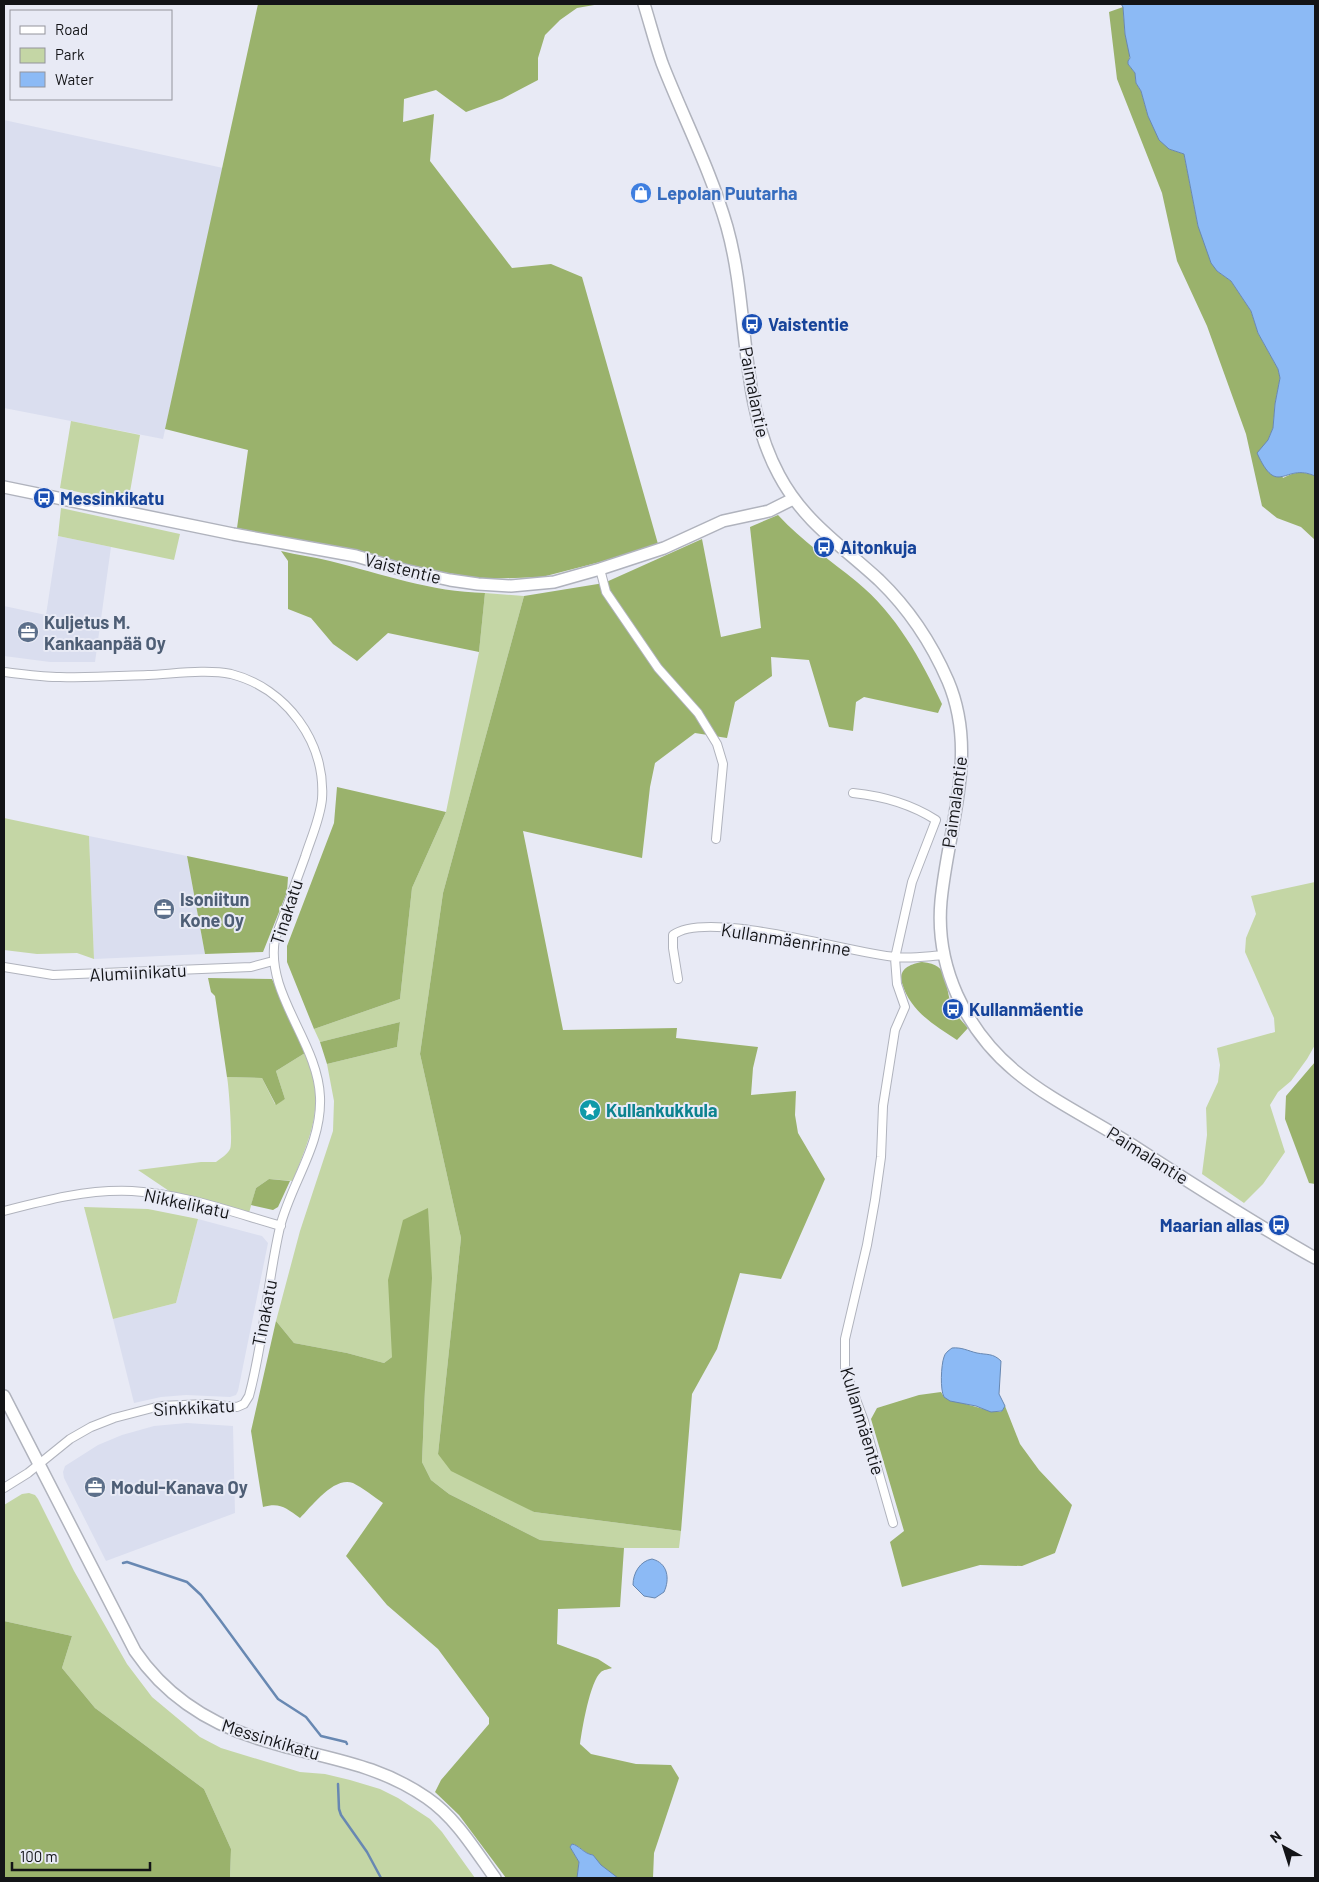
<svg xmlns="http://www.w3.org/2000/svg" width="1319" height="1882" font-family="Barlow,sans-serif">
<rect width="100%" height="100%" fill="#e8eaf5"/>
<path fill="#dadeef" d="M 4,120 L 223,168 L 163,439 L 4,408 Z
M 58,536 L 111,547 L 95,662 L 50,662 L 4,656 L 4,606 L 46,615 Z
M 89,836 L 187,856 L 205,954 L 94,959 Z
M 198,1219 L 262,1236 L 268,1243 L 238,1391 L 236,1395 L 230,1397 L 186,1395 L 161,1397 L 134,1403 L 113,1319 L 176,1303 Z
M 187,1423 L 233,1426 L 235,1513 L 106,1561 L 64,1478 L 63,1472 L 65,1466 L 98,1445 L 122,1435 L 154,1426 Z"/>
<path fill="#c4d6a5" d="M 71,421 L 140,435 L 128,503 L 60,488 Z
M 61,508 L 180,534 L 174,560 L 58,536 Z
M 485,593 L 524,596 L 443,893 L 420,1054 L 461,1238 L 438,1454 L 534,1512 L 681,1531 L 679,1548 L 624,1548 L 540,1540 L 449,1494 L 431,1480 L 422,1462 L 425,1389 L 392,1343 L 392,1357 L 384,1363 L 347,1353 L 294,1343 L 276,1321 L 300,1231 L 333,1131 L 334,1101 L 327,1064 L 397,1047 L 400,1022 L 320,1042 L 314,1029 L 400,999 L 412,888 L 446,812 L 479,652 Z
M 4,818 L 89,836 L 94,959 L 77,953 L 37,954 L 4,950 Z
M 1315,882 L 1315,1045 L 1307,1059 L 1291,1081 L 1278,1092 L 1270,1105 L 1285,1152 L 1263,1184 L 1244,1203 L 1202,1174 L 1207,1135 L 1206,1108 L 1218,1082 L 1220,1065 L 1217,1048 L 1275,1032 L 1274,1018 L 1245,952 L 1246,938 L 1256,914 L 1251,896 Z
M 305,1053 C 326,1105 312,1131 293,1181 L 269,1179 L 256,1188 L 249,1213 L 175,1195 L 138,1170 L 201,1162 L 216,1162 C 221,1158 228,1154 230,1149 C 233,1144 229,1086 227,1077 L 262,1078 L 275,1104 L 285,1099 L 276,1071 Z
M 84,1207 L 148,1209 L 198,1219 L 176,1303 L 113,1319 Z
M 29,1493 L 35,1495 L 38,1499 L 74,1571 L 127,1664 L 152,1697 L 200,1737 L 221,1748 L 300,1772 L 325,1774 L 350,1780 L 380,1789 L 398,1798 L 430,1819 L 442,1832 L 475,1878 L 230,1878 L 231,1849 L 204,1789 L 95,1708 L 62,1668 L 72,1636 L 4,1621 L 4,1505 L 22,1494 Z"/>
<path fill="#9ab26c" d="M 258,4 L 600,4 L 577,8 L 560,20 L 545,35 L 538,58 L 538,80 L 502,99 L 466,112 L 436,90 L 404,99 L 403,122 L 434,114 L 430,161 L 512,268 L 551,264 L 582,277 L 658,544 L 600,562 L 542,577 L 484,579 L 430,570 L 357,552 L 237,528 L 248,450 L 165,429 Z
M 1123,7 L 1125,34 L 1130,54 L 1128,64 L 1135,73 L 1136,83 L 1141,91 L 1148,116 L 1169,149 L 1184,154 L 1198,226 L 1217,271 L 1231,281 L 1251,311 L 1258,333 L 1278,369 L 1280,378 L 1275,404 L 1273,428 L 1268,440 L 1283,478 C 1294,472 1303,471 1315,476 L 1315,540 L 1301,527 L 1277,518 L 1262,506 L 1246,434 L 1207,326 L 1177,261 L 1162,193 L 1117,79 L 1109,12 Z
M 778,515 C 802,541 830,560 857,582 C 896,614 921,659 942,704 L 938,713 L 864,697 L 856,702 L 853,731 L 829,727 L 809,660 L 771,657 L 772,676 L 735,702 L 727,738 L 695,733 L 655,763 L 650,787 L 642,858 L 523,831 L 563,1030 L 677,1028 L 676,1038 L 758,1047 L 753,1068 L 751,1095 L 796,1091 L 795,1115 L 798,1133 L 825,1179 L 781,1279 L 740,1273 L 717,1349 L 692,1394 L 681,1531 L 534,1512 L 451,1471 L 438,1454 L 461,1238 L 420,1054 L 443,893 L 524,596 L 604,583 L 702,539 L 721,637 L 761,628 L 750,527 Z
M 281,551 C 297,555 314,557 330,561 C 382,574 431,592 485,593 L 479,652 L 388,633 L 357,661 L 333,644 L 311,618 L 288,609 L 288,561 Z
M 337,787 L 446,812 L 412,888 L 400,999 L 314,1029 L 287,962 L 287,946 L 334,823 Z
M 187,856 L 288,877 L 287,892 L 263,952 L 205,954 Z
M 922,962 C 952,965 943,984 952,1006 C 955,1015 962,1021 968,1028 L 957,1040 C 934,1025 910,1011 902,983 C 898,969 910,964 922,962 Z
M 208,978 L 272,979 L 305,1053 L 276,1071 L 285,1099 L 276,1105 L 262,1078 L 227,1077 L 215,996 L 211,992 Z
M 400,1022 L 397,1047 L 327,1064 L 320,1042 Z
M 1315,1062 L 1315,1184 L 1309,1183 L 1285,1119 L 1286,1096 Z
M 269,1179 L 290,1181 L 278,1207 L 273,1210 L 251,1205 L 256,1188 Z
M 428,1208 L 432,1278 L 425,1389 L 422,1462 L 431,1480 L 449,1494 L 540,1540 L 624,1548 L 620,1607 L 558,1609 L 557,1644 L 598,1659 L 612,1668 C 609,1669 603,1670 601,1672 C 590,1681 582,1729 580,1744 L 591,1754 L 636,1764 L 671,1765 L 679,1778 L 654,1853 L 653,1878 L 616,1878 L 598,1863 L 593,1855 C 584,1854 580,1845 572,1844 L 570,1847 L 579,1862 L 577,1878 L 506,1878 L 459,1815 L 435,1792 L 441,1780 L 489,1724 L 489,1718 L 438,1649 L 387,1605 L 346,1556 L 383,1503 C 373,1496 363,1488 353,1483 C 334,1476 312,1506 300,1518 C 286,1508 280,1502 263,1507 L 251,1431 L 276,1321 L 294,1343 L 347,1353 L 384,1363 L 392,1357 L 388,1280 L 403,1220 Z
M 941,1392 L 944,1397 C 950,1400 995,1413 1000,1412 C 1003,1411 1003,1409 1005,1406 L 1020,1444 L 1039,1470 L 1072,1505 L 1055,1553 L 1022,1566 L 980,1565 L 902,1587 L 890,1542 L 904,1531 L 871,1419 L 877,1408 L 919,1395 Z
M 4,1621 L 72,1636 L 62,1668 L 95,1708 L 204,1789 L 231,1849 L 230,1878 L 4,1878 Z"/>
<path fill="#8cbaf5" stroke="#6888b2" d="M 1121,4 L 1315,4 L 1315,476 C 1284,462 1278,499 1257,453 L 1268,440 L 1273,428 L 1275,404 L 1280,378 L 1278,369 L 1258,333 L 1251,311 L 1231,281 L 1217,271 L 1211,263 L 1198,226 L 1184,154 L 1169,149 L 1159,140 L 1148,116 L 1141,91 L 1136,83 L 1135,73 L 1128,64 L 1128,61 L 1130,58 L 1125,34 L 1123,7 Z
M 952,1348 C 962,1347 968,1351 977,1353 C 987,1355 993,1353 1001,1361 L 999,1394 L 1005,1406 L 1002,1411 L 991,1412 L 976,1406 L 950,1401 L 944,1397 C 940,1390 941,1365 944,1357 C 945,1353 948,1351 952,1348 Z
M 652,1559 C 668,1563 670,1579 664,1592 L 655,1598 L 644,1596 L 633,1585 C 633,1573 640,1561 652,1559 Z
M 572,1844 C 579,1845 584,1854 593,1855 L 601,1865 L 618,1878 L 577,1878 L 579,1862 L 570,1847 Z"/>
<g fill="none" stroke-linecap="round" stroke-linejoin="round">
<path stroke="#6888b2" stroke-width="2.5" d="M 123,1563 L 127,1562 L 187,1582 L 201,1595 L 220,1620 L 278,1699 L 306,1717 L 321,1736 L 346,1742 L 347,1744
M 338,1784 L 339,1809 L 341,1815 L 367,1852 L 381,1878"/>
<g stroke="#b0b3bd" stroke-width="10">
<path id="street" d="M 600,569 L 606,592 L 658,668 L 698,713 L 717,744 L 723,764 L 716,839
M 4,672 C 23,674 42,677 60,677 C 89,678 119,676 148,675 C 173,674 206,669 231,674 C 286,688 326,742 322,799 C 320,819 311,838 305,857 C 295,884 285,912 275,939 C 265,994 318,1042 320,1097 C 322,1145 291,1183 280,1227 C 267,1283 264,1341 249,1396 L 244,1404 L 237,1407 L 206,1404 L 160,1406 L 114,1418 L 91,1427 L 70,1439 L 28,1473 L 4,1488
M 853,793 C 883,796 911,804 936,820 L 912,882 L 895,958 L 897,984 L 905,1007 L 895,1030 L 883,1106 L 881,1157 L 875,1200 L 867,1245 L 845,1339 L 845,1370 L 864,1421 L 893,1523
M 4,967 L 53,975 L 251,967 L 273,961
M 678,979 L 673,948 L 673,935 C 707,909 849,953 895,957 C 911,959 928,956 944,955
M 4,1211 C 46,1200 88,1189 132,1191 C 183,1194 232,1212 281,1226"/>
</g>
<g stroke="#b0b3bd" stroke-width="14">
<path id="secondary" d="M 644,4 C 650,23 655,43 662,63 C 683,117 711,171 727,227 C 750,309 738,399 779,475 C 804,522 841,545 879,580 C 908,608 932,644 948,681 C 979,754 948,827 941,901 C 935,966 965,1029 1015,1071 C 1050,1100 1093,1120 1132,1145 C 1192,1184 1253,1223 1315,1258
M 4,487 L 233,534 L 356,556 L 404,570 L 450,580 L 478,584 L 511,586 L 554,582 L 600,569 L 664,548 L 723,521 L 769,511 L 793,499
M 4,1396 L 135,1651 C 167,1698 213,1726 266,1741 C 324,1759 375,1762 427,1798 C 456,1818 475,1850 495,1878"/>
</g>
<use href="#street" stroke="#fff" stroke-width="8"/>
<use href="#secondary" stroke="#fff" stroke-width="11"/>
</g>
<defs>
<g id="shop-disc" transform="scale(1.125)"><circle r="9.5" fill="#3f7fe0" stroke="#e8eaf5"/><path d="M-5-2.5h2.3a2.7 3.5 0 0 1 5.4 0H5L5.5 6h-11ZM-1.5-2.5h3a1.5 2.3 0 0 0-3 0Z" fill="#fff"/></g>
<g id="bus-disc" transform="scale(1.125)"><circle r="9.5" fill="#1a4fb4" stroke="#e8eaf5"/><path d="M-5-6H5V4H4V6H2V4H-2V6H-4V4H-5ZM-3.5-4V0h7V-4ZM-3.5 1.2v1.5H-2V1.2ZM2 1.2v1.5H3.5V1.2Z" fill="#fff"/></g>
<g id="office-disc" transform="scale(1.125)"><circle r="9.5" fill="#5c6f8a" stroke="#e8eaf5"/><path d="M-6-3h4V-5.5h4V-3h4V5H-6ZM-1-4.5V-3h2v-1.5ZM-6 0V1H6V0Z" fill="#fff"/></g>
<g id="sight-disc" transform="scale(1.125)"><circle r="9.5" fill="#0f9aa8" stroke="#e8eaf5"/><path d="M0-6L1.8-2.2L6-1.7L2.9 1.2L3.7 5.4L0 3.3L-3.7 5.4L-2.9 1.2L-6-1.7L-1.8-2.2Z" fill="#fff"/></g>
</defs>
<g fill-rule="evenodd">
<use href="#shop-disc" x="641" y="193"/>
<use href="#bus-disc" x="752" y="324"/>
<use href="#bus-disc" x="44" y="498"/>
<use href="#bus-disc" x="824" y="547"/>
<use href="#office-disc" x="28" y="632"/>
<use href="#office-disc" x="164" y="909"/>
<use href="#bus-disc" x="953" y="1009"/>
<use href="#sight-disc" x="590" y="1110"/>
<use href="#bus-disc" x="1279" y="1225"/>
<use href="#office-disc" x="95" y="1487"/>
</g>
<g text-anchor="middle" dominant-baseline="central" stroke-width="4" stroke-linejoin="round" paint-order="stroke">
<g font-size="18" font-weight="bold" fill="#366cbe" stroke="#e8eaf5" text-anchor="start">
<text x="657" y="193">Lepolan Puutarha</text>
</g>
<g font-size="18" font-weight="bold" fill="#164399" stroke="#e8eaf5" text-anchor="start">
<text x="768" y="324">Vaistentie</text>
<text x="60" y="498">Messinkikatu</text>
<text x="840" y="547">Aitonkuja</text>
<text x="969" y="1009">Kullanmäentie</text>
<text x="1263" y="1225" text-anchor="end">Maarian allas</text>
</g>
<g font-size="18" fill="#131417" stroke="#e8eaf5">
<text transform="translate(755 392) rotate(79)">Paimalantie</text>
<text transform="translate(403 568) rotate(14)">Vaistentie</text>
<text transform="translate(954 802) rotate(-82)">Paimalantie</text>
<text transform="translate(286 912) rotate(-72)">Tinakatu</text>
<text transform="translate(786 939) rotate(9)">Kullanmäenrinne</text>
<text transform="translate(138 972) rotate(-3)">Alumiinikatu</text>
<text transform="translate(1148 1155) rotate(32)">Paimalantie</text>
<text transform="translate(187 1203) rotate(12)">Nikkelikatu</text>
<text transform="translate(264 1313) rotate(-79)">Tinakatu</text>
<text transform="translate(194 1407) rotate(-3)">Sinkkikatu</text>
<text transform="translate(863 1421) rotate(73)">Kullanmäentie</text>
<text transform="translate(271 1739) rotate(17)">Messinkikatu</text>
</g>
<g font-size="18" font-weight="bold" fill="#4e5e75" stroke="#e8eaf5" text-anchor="start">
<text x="44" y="622">Kuljetus M.<tspan x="44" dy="21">Kankaanpää Oy</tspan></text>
<text x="180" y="899">Isoniitun<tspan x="180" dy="21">Kone Oy</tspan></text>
<text x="111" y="1487">Modul-Kanava Oy</text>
</g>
<g font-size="18" font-weight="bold" fill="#0d838f" stroke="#e8eaf5" text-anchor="start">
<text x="606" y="1110">Kullankukkula</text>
</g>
</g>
<rect width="1319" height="1882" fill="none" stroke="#131417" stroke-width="10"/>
<rect x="10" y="10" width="162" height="90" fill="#e8eaf5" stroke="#93949c"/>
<rect x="20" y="26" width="25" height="8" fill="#ffffff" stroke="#93949c"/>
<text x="55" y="35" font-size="15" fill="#131417">Road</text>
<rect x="20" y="48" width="25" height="15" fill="#c4d6a5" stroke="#93949c"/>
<text x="55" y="60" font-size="15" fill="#131417">Park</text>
<rect x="20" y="72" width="25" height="15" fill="#8cbaf5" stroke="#93949c"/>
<text x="55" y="85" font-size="15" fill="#131417">Water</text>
<g transform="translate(1284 1847) rotate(321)" stroke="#e8eaf5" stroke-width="4" paint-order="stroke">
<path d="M0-4L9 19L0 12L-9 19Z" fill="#131417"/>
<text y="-8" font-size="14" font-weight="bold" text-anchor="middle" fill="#131417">N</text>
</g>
<path d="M12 1862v8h138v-8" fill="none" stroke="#131417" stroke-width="2.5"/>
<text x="20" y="1862" font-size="15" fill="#131417" stroke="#e8eaf5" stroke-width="4" paint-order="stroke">100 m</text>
</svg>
